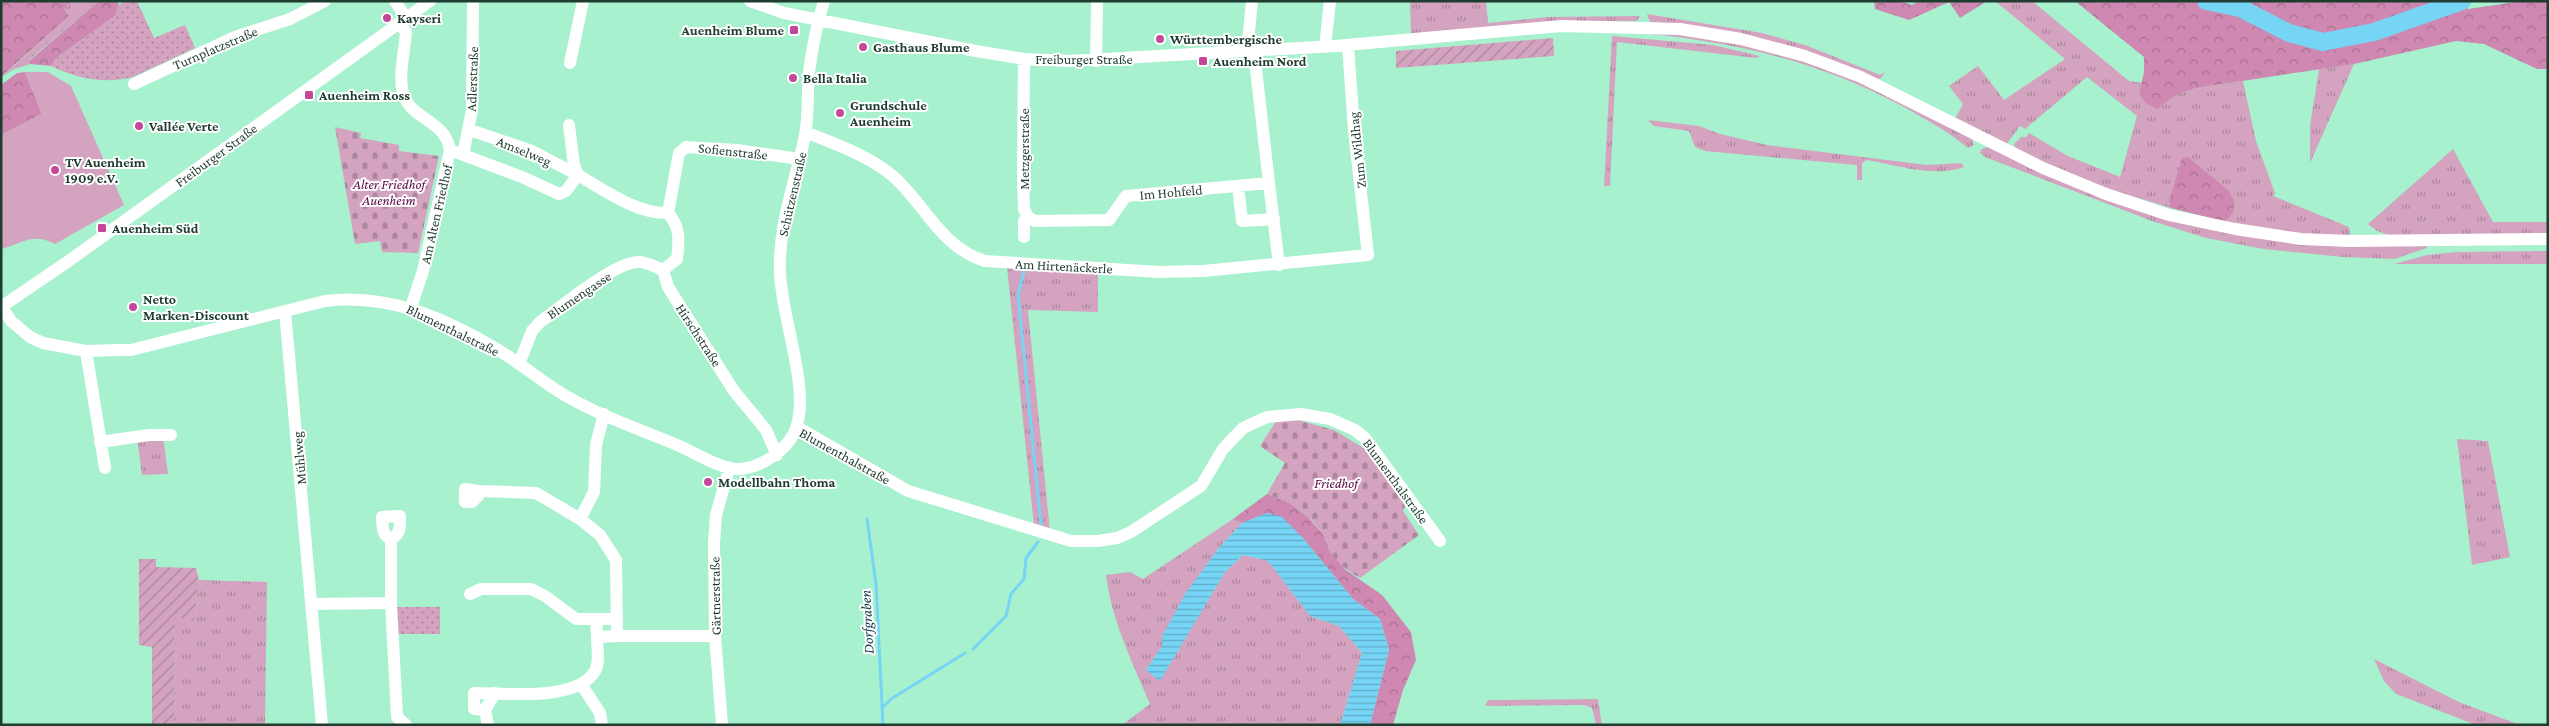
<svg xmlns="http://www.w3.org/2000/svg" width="2549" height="726" font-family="'Crimson Pro',serif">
<defs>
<pattern id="grass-tufts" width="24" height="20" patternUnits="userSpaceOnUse" patternTransform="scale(1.25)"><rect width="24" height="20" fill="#d4a3bf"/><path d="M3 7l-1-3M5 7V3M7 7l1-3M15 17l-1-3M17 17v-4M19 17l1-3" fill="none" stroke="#ab869c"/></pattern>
<pattern id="forest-crowns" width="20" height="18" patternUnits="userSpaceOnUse" patternTransform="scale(1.25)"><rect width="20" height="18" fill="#ce88b1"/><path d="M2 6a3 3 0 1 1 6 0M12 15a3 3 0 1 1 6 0" fill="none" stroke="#a77090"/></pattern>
<pattern id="cemetery-stones" width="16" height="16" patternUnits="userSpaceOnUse" patternTransform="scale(1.25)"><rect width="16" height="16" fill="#d4a3bf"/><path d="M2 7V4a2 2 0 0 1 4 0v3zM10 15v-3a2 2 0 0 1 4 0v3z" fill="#ab869c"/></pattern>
<pattern id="park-dots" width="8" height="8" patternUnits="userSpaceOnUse" patternTransform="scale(1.25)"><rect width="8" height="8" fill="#d4a3bf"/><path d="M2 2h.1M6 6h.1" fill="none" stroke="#ab869c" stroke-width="1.8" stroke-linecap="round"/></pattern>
<pattern id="garden-furrows" width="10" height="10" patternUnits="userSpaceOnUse" patternTransform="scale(1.25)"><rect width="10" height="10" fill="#d4a3bf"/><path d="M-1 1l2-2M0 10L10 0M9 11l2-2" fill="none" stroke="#ab869c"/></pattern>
<pattern id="water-rules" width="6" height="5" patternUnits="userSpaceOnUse" patternTransform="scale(1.25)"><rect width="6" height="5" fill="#76d4f5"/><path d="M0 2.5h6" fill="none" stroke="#60adc7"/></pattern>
</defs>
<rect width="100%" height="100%" fill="#a8f1cf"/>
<path fill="url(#grass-tufts)" d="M 72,1 L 99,1 L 29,60 L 30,64 L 14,69 L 1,78 L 69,16 L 64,9 Z
M 1410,1 L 1486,1 L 1488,23 L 1548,17 L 1640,16 L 1637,21 L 1547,22 L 1411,35 Z
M 1995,1 L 2032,1 L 2129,81 L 2142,83 L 2139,95 L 2174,96 L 2196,88 L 2243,81 L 2256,141 L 2275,193 L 2273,196 L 2349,227 L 2350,234 L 2346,237 L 2302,234 L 2225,222 L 2233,213 L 2235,202 L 2229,191 L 2169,201 L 2171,208 L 2099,186 L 2015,149 L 2014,144 L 2021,137 L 2026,137 L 2029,133 L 2068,156 L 2120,177 L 2137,116 L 2087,77 L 2025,129 L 2020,126 L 2006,145 L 1955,119 L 1963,104 L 1949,86 L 1978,66 L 2004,100 L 2065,59 Z
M 1647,14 L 1762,33 L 1805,45 L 1880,75 L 1885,72 L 1881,78 L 1878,79 L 1683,25 L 1650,22 Z
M 1627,32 C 1707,32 1798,53 1871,86 C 1905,102 1939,121 1972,139 L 1974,145 L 1968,148 C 1948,131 1926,120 1904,107 C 1815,59 1727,40 1627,32 Z
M 1612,36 L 1713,45 L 1760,56 L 1756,58 L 1617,42 L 1610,186 L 1604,186 Z
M 2354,64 L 2310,163 L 2310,126 L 2319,69 Z
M 1648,120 L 1699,126 L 1720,134 L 1767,145 L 1927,165 L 1961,163 L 1964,167 C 1935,178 1896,165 1867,160 L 1862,163 L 1862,180 L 1857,180 L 1857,165 L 1705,151 L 1695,147 L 1689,131 L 1654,126 Z
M 1987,147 L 2132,208 L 2327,246 L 2427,246 L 2427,248 L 2394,259 L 2343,257 L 2264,249 L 2206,238 L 2152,221 L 1985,157 L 1980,153 L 1982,149 Z
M 2453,149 L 2493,222 L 2548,222 L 2548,234 L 2392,236 L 2377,231 L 2368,224 Z
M 2548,251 L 2548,264 L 2394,264 L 2427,255 L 2457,252 Z
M 1007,267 L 1098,272 L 1098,312 L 1028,310 L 1050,532 L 1034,526 Z
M 163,436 L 168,474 L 142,475 L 137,437 Z
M 2457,439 L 2488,441 L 2510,557 L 2472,565 Z
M 1233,519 L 1242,523 L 1218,549 L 1162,636 L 1162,646 L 1146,670 L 1160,680 L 1225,572 L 1243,555 L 1268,560 L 1310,616 L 1339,626 L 1362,653 L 1340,725 L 1122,725 L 1150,704 C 1132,662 1112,621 1106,575 L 1130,572 L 1143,579 Z
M 199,580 L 267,582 L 265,725 L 174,725 L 175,616 L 194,621 Z
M 2374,659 L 2459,702 L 2520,725 L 2476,725 L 2396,694 L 2384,681 Z
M 1598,699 L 1602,725 L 1596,725 L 1592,708 L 1584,705 L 1485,706 L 1488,700 Z"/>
<path fill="url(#forest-crowns)" d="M 1,1 L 72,1 L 64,9 L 69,16 L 1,77 Z
M 99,1 L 117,1 L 119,5 L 115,16 L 56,58 L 51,66 L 30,64 L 29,61 Z
M 1874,1 L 1899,1 L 1912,5 L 1919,1 L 1987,1 L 1960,18 L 1949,2 L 1909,20 L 1875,9 Z
M 2075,1 L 2465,1 L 2468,9 L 2523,1 L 2548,1 L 2548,69 L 2537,69 L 2484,44 L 2456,41 L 2354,64 L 2196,88 L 2174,96 L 2157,109 L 2146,103 L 2139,94 L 2144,72 L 2144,57 Z
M 25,72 L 42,114 L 1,135 L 1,85 L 17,73 Z
M 2188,157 L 2229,191 L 2235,202 L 2233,213 L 2225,222 L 2171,208 L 2169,201 L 2182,158 Z
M 1267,494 L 1289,502 L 1308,517 L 1324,535 L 1328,549 L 1346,570 L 1382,595 L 1411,632 L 1416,660 L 1403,690 L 1393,725 L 1370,725 L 1389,650 L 1380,619 L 1353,599 L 1303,538 L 1267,513 L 1242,523 L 1233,519 Z"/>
<path fill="url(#cemetery-stones)" d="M 335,127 L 361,133 L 360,138 L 399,145 L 399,151 L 439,156 L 418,253 L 382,252 L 380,241 L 355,244 Z
M 1298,420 L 1334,430 L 1370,452 L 1405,506 L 1403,511 L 1419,535 L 1360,578 C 1348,571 1335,561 1328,549 C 1325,545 1326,539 1323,535 C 1311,514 1289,502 1267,494 L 1285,463 L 1260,446 L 1276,421 Z"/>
<path fill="url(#park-dots)" d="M 126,1 L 137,1 L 154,38 L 185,25 L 195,48 L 133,77 C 104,84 78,79 51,66 L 56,58 L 115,16 L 119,5 Z
M 397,607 L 440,607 L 440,634 L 397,634 Z"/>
<path fill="url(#garden-furrows)" d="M 1553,38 L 1554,56 L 1396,68 L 1396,51 Z
M 139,559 L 156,559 L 156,567 L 196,568 L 199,580 L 194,621 L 175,617 L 174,725 L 152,725 L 152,647 L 139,645 Z"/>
<path fill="#d4a3bf" d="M 25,72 L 48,72 L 71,86 L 124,205 L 55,244 C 33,232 23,243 1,249 L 1,135 L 42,114 Z"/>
<path fill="url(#water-rules)" d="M 1267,513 L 1282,517 L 1303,538 L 1353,599 L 1380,619 L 1389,650 L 1370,725 L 1340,725 L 1362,653 L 1339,626 L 1310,616 L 1268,561 L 1243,555 L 1225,572 L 1160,681 L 1146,670 L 1162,646 L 1162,636 L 1185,594 L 1218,549 L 1242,523 Z"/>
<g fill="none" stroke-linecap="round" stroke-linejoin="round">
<path stroke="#76d4f5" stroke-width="3" d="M 1024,271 L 1018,295 L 1041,525
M 867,519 L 876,584 L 883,725
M 973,649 L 1006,616 L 1011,594 L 1024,579 L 1026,558 L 1038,542
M 882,708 L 891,699 L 965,653"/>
<path stroke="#76d4f5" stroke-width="18" d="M 2206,1 L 2240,8 L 2289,33 L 2323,42 L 2374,32 L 2462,1"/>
<path stroke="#fff" stroke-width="12" d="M 395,1 L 406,18
M 750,1 L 784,13 L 976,51 L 1024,59 L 1070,61 L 1335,46 L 1561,26 L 1680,29 L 1741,39 L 1805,56 L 1861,77 L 2043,168 L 2106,194 L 2169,215 L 2235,229 L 2301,239 L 2349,241 L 2548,239
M 399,23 L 406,32 C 405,50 398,75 403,93 C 410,120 445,119 450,150 L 423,271 L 411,307
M 1325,47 L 1330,1
M 1247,53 L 1252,1
M 1024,59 L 1023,178 L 1024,209 L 1028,217 L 1024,221 L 1024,237
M 1096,61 L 1097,1
M 570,63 L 583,1
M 134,84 L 235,37 L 290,19 L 325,1
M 569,125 L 574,165 L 578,175
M 470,130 L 532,151 L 578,175
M 806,132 C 836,145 869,155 894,177 C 925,205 942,248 985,261 L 1159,272 L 1203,271 L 1368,255 L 1354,130 L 1348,45
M 450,150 L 522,177 L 559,194 L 566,191 L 578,175 C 604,190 637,214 668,213 L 679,153 L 686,147 L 737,150 L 800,159
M 463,155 L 472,110 L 473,1
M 1269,183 L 1279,265
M 1238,186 L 1242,221 L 1274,219
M 668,213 C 681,228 679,241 677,259 L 663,270 L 668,287 L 734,391 L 766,430 L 777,455
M 1028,217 L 1035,221 L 1109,220 L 1126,196 L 1269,183 L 1254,52
M 1,307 L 70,260 L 430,1
M 2,307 L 11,321 L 30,337 L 43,343 L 86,351 L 119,350 L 131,350 L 325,301 C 388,293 445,318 498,350 C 519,362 537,378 558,391 C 594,414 637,428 677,445 C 694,452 722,470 739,469 C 762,468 791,448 797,425 C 809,385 781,316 780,272 C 778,224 796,181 805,135 C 809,115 807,93 809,72 C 812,49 817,24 824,1
M 285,311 L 322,725
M 86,351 L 105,468
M 519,364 L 532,331 L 540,322 C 561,307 613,263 638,262 C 646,261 655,267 663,270
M 797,427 L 908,491 L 1071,541 L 1098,541 L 1117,538 L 1131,532 L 1201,486 L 1223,449 L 1243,428 L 1267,417 L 1301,414 L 1330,419 L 1355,430 L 1365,438 L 1440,541
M 100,442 L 149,435 L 171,435
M 465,489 L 479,491 L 478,496 L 472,502 L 465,502 Z
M 479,491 L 536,493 L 580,519 L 600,535 L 616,560 L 617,636 L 597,637 L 596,619 L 617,619
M 400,516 C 400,527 401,534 391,539 C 381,535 383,526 382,517 Z
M 580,519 L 594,492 L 596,445 L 604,414
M 391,539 L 391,603 L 397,717 L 406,725
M 470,594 L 481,589 L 531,589 L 545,596 L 576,619 L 596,619
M 312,604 L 391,603
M 617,636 L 715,636
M 581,684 L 600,713 L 602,725
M 495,693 L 485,710 L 474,709 L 474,693 C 505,693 577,702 595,671 C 600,663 597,647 597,637
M 485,710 L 488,725
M 722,725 L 715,636 L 714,543 L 716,515 L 729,469"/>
</g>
<g fill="#c34899" stroke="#fff" stroke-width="2">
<circle cx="387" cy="18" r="5"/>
<rect x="789" y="25" width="10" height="10" rx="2.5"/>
<circle cx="1160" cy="39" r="5"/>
<circle cx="863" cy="47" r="5"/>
<rect x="1198" y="56" width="10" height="10" rx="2.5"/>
<circle cx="793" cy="78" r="5"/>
<rect x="304" y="90" width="10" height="10" rx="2.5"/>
<circle cx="840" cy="113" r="5"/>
<circle cx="139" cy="126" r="5"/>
<circle cx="55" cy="170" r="5"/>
<rect x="97" y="223" width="10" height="10" rx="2.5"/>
<circle cx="133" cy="307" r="5"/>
<circle cx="708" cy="482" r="5"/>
</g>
<g text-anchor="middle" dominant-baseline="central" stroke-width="4" stroke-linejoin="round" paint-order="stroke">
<g font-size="14" font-weight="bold" fill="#1e3c2f" stroke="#fff" text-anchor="start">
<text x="397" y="18">Kayseri</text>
<text x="784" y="30" text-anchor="end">Auenheim Blume</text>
<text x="1170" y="39">Württembergische</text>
<text x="873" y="47">Gasthaus Blume</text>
<text x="1213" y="61">Auenheim Nord</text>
<text x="803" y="78">Bella Italia</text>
<text x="319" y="95">Auenheim Ross</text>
<text x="850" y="105">Grundschule<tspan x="850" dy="16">Auenheim</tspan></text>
<text x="149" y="126">Vallée Verte</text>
<text x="65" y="162">TV Auenheim<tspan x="65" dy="16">1909 e.V.</tspan></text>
<text x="112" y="228">Auenheim Süd</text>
<text x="143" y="299">Netto<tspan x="143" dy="16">Marken-Discount</tspan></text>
<text x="718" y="482">Modellbahn Thoma</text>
</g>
<g font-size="14" fill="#1e3c2f" stroke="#fff">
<text transform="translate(215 48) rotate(-23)">Turnplatzstraße</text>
<text x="1084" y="59">Freiburger Straße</text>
<text transform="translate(472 79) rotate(-88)">Adlerstraße</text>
<text transform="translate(1024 149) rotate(-90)">Metzgerstraße</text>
<text transform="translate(1357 150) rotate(-96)">Zum Wildhag</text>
<text transform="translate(524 151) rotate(22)">Amselweg</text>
<text transform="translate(733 151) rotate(6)">Sofienstraße</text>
<text transform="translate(216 155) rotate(-36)">Freiburger Straße</text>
<text transform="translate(1171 192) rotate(-5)">Im Hohfeld</text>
<text transform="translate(792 194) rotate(-77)">Schützenstraße</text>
<text transform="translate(436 214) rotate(-77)">Am Alten Friedhof</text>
<text transform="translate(1064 266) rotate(3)">Am Hirtenäckerle</text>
<text transform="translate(579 295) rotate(-34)">Blumengasse</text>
<text transform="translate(453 330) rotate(26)">Blumenthalstraße</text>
<text transform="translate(699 335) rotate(57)">Hirschstraße</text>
<text transform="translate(845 456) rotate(29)">Blumenthalstraße</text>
<text transform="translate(299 458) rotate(-95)">Mühlweg</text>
<text transform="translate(1396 481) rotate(54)">Blumenthalstraße</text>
<text transform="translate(715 596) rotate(-91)">Gärtnerstraße</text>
</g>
<g font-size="14" font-style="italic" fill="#5d0744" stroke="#fff">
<text x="389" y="184">Alter Friedhof<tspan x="389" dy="16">Auenheim</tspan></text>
<text x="1336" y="483">Friedhof</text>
</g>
<g font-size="15" font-style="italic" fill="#17414f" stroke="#fff">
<text transform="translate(867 622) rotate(-93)">Dorfgraben</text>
</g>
</g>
<rect width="2549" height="726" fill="none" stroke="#1e3c2f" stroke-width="5"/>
</svg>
